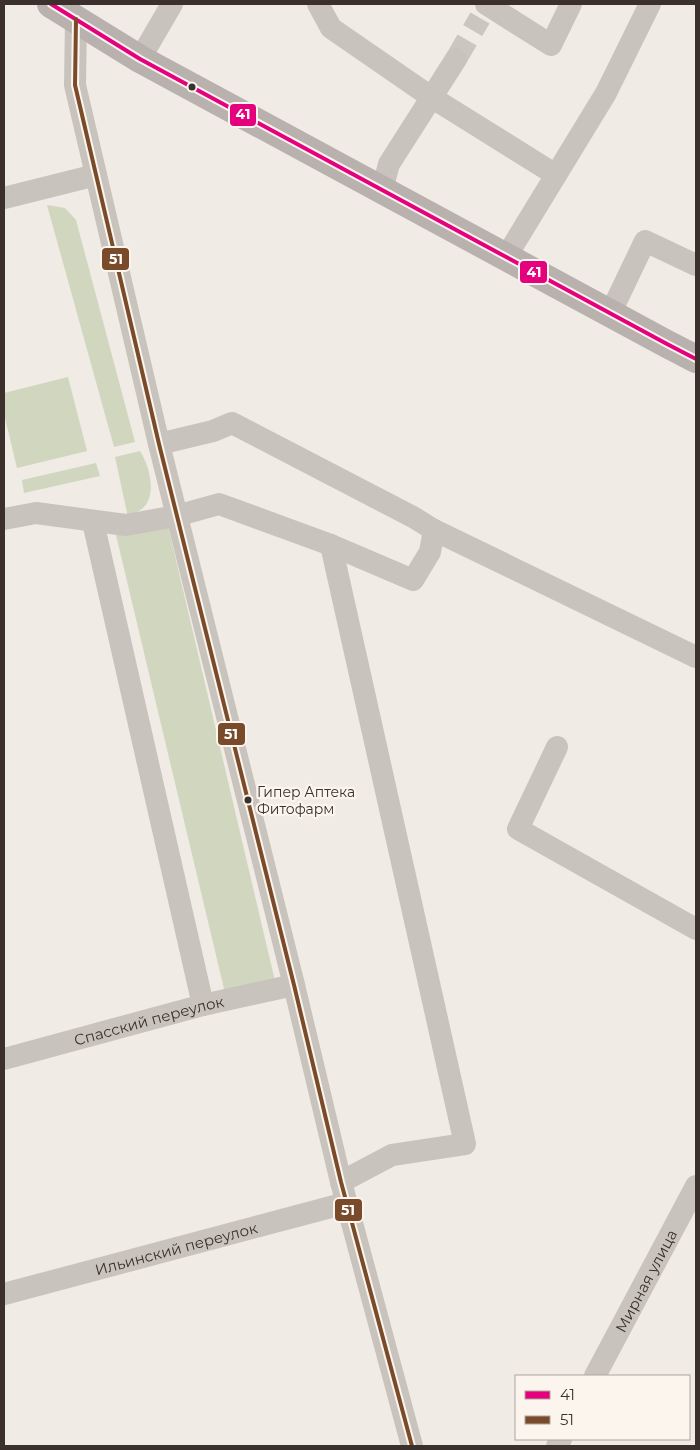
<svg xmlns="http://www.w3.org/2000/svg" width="700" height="1450" font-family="Montserrat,sans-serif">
<rect width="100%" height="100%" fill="#f0ebe5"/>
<path fill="#d1d6bf" d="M 47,205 L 65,208 L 76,220 L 135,442 L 114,447 Z
M 68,377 L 87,451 L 17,468 L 4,414 L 4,393 Z
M 140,451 C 149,465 157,493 144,507 C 140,511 133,514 128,517 L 115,457 Z
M 96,463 L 100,476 L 24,493 L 22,480 Z
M 168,526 L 275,981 L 225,993 L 116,535 Z"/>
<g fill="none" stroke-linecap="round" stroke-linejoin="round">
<path stroke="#ccc6c0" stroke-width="22" stroke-dasharray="22 11" stroke-linecap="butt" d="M 456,59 L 480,18"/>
<g stroke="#c9c3be" stroke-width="22">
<path d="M 318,4 L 331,28 L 431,97 L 556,175"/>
<path d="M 486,4 L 551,45 L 571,4"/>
<path d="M 76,19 L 75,85 L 159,444 L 294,985 L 341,1182 L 412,1446"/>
<path d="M 140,59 L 172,4"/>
<path d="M 382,190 L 389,164 L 456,59"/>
<path d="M 4,198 L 96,175"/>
<path d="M 506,257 L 606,93 L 650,4"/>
<path d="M 610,314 L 645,241 L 696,265"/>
<path d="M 159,444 L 213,431 L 232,423 L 413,517 L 434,530"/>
<path d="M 4,519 L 36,513 L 126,525 L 176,516 L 219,504 L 331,545 L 413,580 L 430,552 L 434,530 L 696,657"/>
<path d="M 93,522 L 203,1005"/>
<path d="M 331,545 L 465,1144 L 392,1155 L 341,1182"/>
<path d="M 557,747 L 518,829 L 696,929"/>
<path id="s1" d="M 4,1059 L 203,1005 L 294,985"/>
<path id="s2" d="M 4,1294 L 346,1203"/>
<path id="s3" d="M 595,1376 L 696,1186"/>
<path d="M 557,1446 L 561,1439"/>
</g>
<path stroke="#b8b1ad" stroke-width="28" d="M 51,4 L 140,59 L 667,344 L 696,359"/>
<g stroke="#fbf5ee" stroke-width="8">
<path id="bus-1" d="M 51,4 L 140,59 L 667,344 L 696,359"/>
</g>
<g stroke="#fbf5ee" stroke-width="8">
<path id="bus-2" d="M 76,19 L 75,85 L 159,444 L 294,985 L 341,1182 L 412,1446"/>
</g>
<use href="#bus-1" stroke="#e5007d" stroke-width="4"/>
<use href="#bus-2" stroke="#7a4b2a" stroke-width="4"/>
</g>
<g fill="#3b302b" stroke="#fbf5ee" stroke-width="2">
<circle cx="192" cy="87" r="4.5"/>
<circle cx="248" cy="800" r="4.5"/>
</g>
<g text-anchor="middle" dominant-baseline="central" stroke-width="4.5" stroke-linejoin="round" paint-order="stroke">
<g font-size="14" fill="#3b302b" stroke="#fbf5ee" text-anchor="start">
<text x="257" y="792">Гипер Аптека<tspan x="257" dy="17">Фитофарм</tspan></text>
</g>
<g font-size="15" fill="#3b302b" stroke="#fbf5ee">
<text stroke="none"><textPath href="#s1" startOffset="150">Спасский переулок</textPath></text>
<text stroke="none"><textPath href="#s2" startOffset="178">Ильинский переулок</textPath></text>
<text stroke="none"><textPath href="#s3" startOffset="108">Мирная улица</textPath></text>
</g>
</g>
<g stroke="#fbf5ee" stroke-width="2">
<rect x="229" y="103" width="28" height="24" rx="5" fill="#e5007d"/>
<rect x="101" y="247" width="29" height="24" rx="5" fill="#7a4b2a"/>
<rect x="519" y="260" width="29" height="24" rx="5" fill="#e5007d"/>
<rect x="217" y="722" width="29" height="24" rx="5" fill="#7a4b2a"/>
<rect x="334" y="1198" width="29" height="24" rx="5" fill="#7a4b2a"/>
</g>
<g font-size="14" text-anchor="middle" font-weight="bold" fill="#fff">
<text x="243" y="119">41</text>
<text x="116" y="264">51</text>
<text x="534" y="277">41</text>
<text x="231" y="739">51</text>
<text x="348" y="1215">51</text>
</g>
<rect width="700" height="1450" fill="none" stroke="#3b302b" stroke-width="10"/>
<rect x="515" y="1375" width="175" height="65" fill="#fbf5ee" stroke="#aea6a0"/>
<rect x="525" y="1391" width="25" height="8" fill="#e5007d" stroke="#aea6a0"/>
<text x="560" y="1400" font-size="15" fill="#3b302b">41</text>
<rect x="525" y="1416" width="25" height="8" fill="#7a4b2a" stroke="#aea6a0"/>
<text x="560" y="1425" font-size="15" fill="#3b302b">51</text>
</svg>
